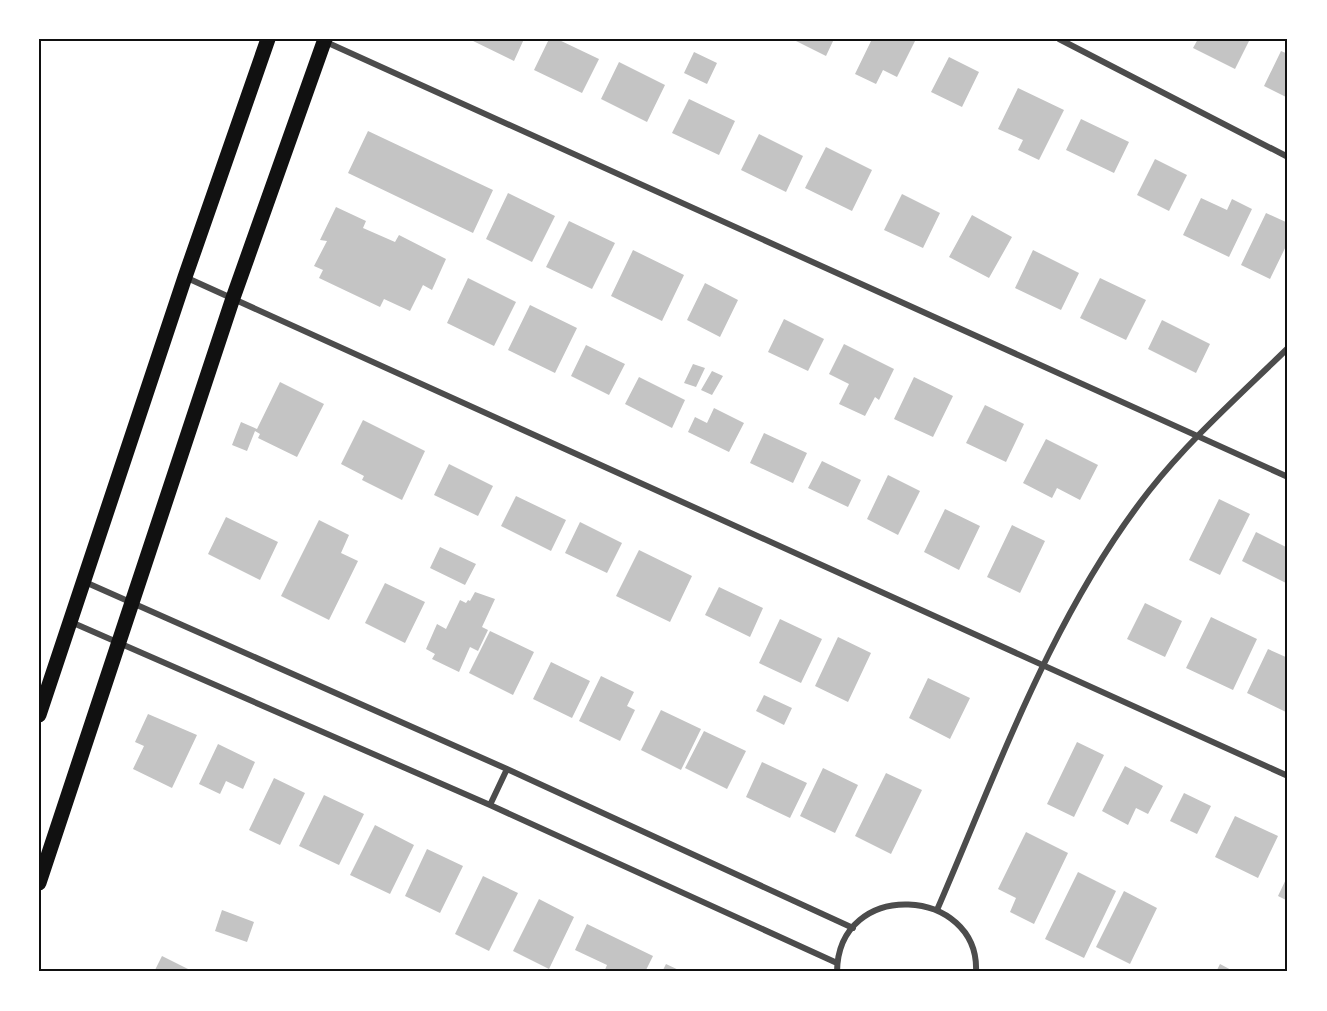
<svg xmlns="http://www.w3.org/2000/svg" width="1327" height="1011" font-family="'Noto Sans',sans-serif">
<rect width="100%" height="100%" fill="#fff"/>
<path fill="#c4c4c4" d="M 469,39 L 524,39 L 514,61 Z
M 549,39 L 557,39 L 599,59 L 582,93 L 534,70 Z
M 792,39 L 834,39 L 826,56 Z
M 872,39 L 915,41 L 897,77 L 883,70 L 876,84 L 855,74 Z
M 1198,39 L 1250,39 L 1235,69 L 1193,48 Z
M 1281,51 L 1288,54 L 1288,98 L 1264,86 Z
M 694,52 L 717,63 L 707,84 L 684,73 Z
M 949,57 L 979,72 L 962,107 L 931,92 Z
M 619,62 L 665,85 L 647,122 L 601,99 Z
M 1018,88 L 1064,110 L 1039,160 L 1018,150 L 1023,140 L 998,129 Z
M 689,99 L 735,121 L 719,155 L 672,133 Z
M 1081,119 L 1129,142 L 1114,173 L 1066,150 Z
M 368,131 L 493,190 L 473,233 L 348,173 Z
M 759,134 L 803,156 L 786,192 L 741,170 Z
M 826,147 L 872,170 L 852,211 L 805,188 Z
M 1155,159 L 1187,175 L 1169,211 L 1137,195 Z
M 508,193 L 555,216 L 532,262 L 486,239 Z
M 902,194 L 940,213 L 923,248 L 884,230 Z
M 1201,198 L 1227,210 L 1232,199 L 1252,209 L 1229,257 L 1183,235 Z
M 336,207 L 366,221 L 363,228 L 395,242 L 399,235 L 446,259 L 432,290 L 423,285 L 410,311 L 384,299 L 380,307 L 319,278 L 323,270 L 314,266 L 327,241 L 320,240 Z
M 1266,213 L 1288,223 L 1288,242 L 1270,279 L 1241,265 Z
M 972,215 L 1012,237 L 989,278 L 949,257 Z
M 569,221 L 615,243 L 592,289 L 546,267 Z
M 633,250 L 684,275 L 662,321 L 611,296 Z
M 1033,250 L 1079,273 L 1061,310 L 1015,288 Z
M 468,278 L 516,302 L 494,346 L 447,323 Z
M 1100,278 L 1146,300 L 1126,340 L 1080,318 Z
M 705,283 L 738,300 L 720,337 L 687,320 Z
M 530,305 L 577,328 L 555,373 L 508,350 Z
M 784,319 L 824,339 L 808,371 L 768,352 Z
M 1162,320 L 1210,344 L 1196,373 L 1148,349 Z
M 844,344 L 894,369 L 879,400 L 875,397 L 865,416 L 839,404 L 849,384 L 829,374 Z
M 586,345 L 625,364 L 609,395 L 571,376 Z
M 693,364 L 705,368 L 696,387 L 684,383 Z
M 712,371 L 723,376 L 712,395 L 701,390 Z
M 639,377 L 685,400 L 672,428 L 625,404 Z
M 914,377 L 953,396 L 933,437 L 894,419 Z
M 280,382 L 324,404 L 297,457 L 258,438 L 260,434 L 255,431 L 247,451 L 232,445 L 241,422 L 257,429 Z
M 985,405 L 1024,424 L 1006,462 L 966,443 Z
M 714,408 L 744,423 L 729,452 L 688,432 L 695,417 L 707,423 Z
M 363,420 L 425,451 L 402,500 L 362,480 L 364,476 L 341,464 Z
M 764,433 L 807,453 L 793,483 L 750,463 Z
M 1046,439 L 1098,465 L 1080,500 L 1057,488 L 1052,498 L 1023,483 Z
M 822,461 L 861,480 L 848,507 L 808,488 Z
M 449,464 L 493,486 L 478,516 L 434,495 Z
M 888,475 L 920,491 L 898,535 L 867,519 Z
M 516,496 L 566,520 L 551,551 L 501,526 Z
M 1219,499 L 1250,514 L 1220,575 L 1189,560 Z
M 945,509 L 980,526 L 959,570 L 924,552 Z
M 226,517 L 278,542 L 260,580 L 208,554 Z
M 319,520 L 349,535 L 341,553 L 358,561 L 329,620 L 281,596 Z
M 580,522 L 622,543 L 607,573 L 565,553 Z
M 1012,525 L 1045,541 L 1020,593 L 987,577 Z
M 1256,532 L 1288,548 L 1288,584 L 1242,561 Z
M 440,547 L 476,564 L 465,585 L 430,568 Z
M 639,550 L 692,576 L 670,622 L 616,596 Z
M 385,583 L 425,602 L 405,643 L 365,623 Z
M 719,587 L 763,608 L 750,637 L 705,615 Z
M 475,592 L 495,599 L 482,627 L 488,630 L 478,651 L 470,647 L 459,672 L 432,659 L 435,654 L 426,649 L 437,624 L 446,629 L 460,600 L 466,603 L 468,600 L 470,601 Z
M 1145,603 L 1182,621 L 1165,657 L 1127,639 Z
M 1211,617 L 1257,639 L 1233,690 L 1186,668 Z
M 780,619 L 822,639 L 801,683 L 759,663 Z
M 490,631 L 534,652 L 513,695 L 469,673 Z
M 838,637 L 871,653 L 848,702 L 815,686 Z
M 1268,649 L 1288,658 L 1288,713 L 1247,693 Z
M 551,662 L 590,681 L 572,718 L 533,699 Z
M 601,676 L 634,692 L 627,706 L 635,710 L 620,741 L 579,721 Z
M 928,678 L 970,698 L 950,739 L 909,718 Z
M 764,695 L 792,708 L 784,725 L 756,711 Z
M 661,710 L 701,729 L 681,770 L 641,750 Z
M 148,714 L 197,735 L 172,788 L 133,769 L 144,746 L 135,742 Z
M 704,731 L 746,751 L 727,789 L 685,768 Z
M 1077,742 L 1104,755 L 1074,817 L 1047,804 Z
M 218,744 L 255,762 L 243,789 L 226,781 L 220,794 L 199,784 Z
M 762,762 L 807,783 L 790,818 L 746,797 Z
M 1125,766 L 1163,786 L 1148,814 L 1136,808 L 1128,825 L 1102,811 Z
M 823,768 L 858,785 L 835,833 L 800,816 Z
M 886,773 L 922,790 L 891,854 L 855,836 Z
M 274,778 L 305,793 L 280,845 L 249,830 Z
M 1184,793 L 1211,806 L 1197,834 L 1170,821 Z
M 324,795 L 364,814 L 339,865 L 299,846 Z
M 1235,816 L 1278,836 L 1258,878 L 1215,857 Z
M 375,825 L 414,845 L 390,894 L 350,875 Z
M 1026,832 L 1068,853 L 1034,924 L 1010,912 L 1016,898 L 998,889 Z
M 427,849 L 463,866 L 440,913 L 405,896 Z
M 1078,872 L 1116,891 L 1084,958 L 1045,939 Z
M 1288,875 L 1288,901 L 1278,896 Z
M 483,876 L 518,893 L 489,951 L 455,934 Z
M 1124,891 L 1157,908 L 1130,964 L 1096,947 Z
M 539,899 L 574,917 L 549,969 L 513,951 Z
M 222,910 L 254,922 L 247,942 L 215,931 Z
M 587,924 L 653,956 L 645,972 L 604,972 L 607,965 L 575,950 Z
M 162,956 L 194,972 L 154,972 Z
M 666,964 L 683,972 L 662,972 Z
M 1220,964 L 1235,972 L 1216,972 Z"/>
<g fill="none" stroke-linecap="round" stroke-linejoin="round">
<path stroke="#4c4c4c" stroke-width="6" d="M 1059,39 L 1288,157
M 326,42 L 1288,477
M 185,277 L 1288,776
M 85,582 L 507,769 L 853,928
M 71,622 L 490,805 L 837,963
M 490,805 L 507,769
M 937,910 C 999,767 1052,615 1149,491 C 1190,439 1241,394 1288,348
M 837,972 C 838,877 980,887 976,972"/>
<path stroke="#111" stroke-width="15" d="M 39,715 L 185,277 L 268,39
M 39,883 L 233,298 L 325,39"/>
</g>
<rect width="1327" height="1011" fill="none" stroke="#ffffff" stroke-width="81"/>
<rect x="40" y="40" width="1246" height="930" fill="none" stroke="#111" stroke-width="2"/>
</svg>
